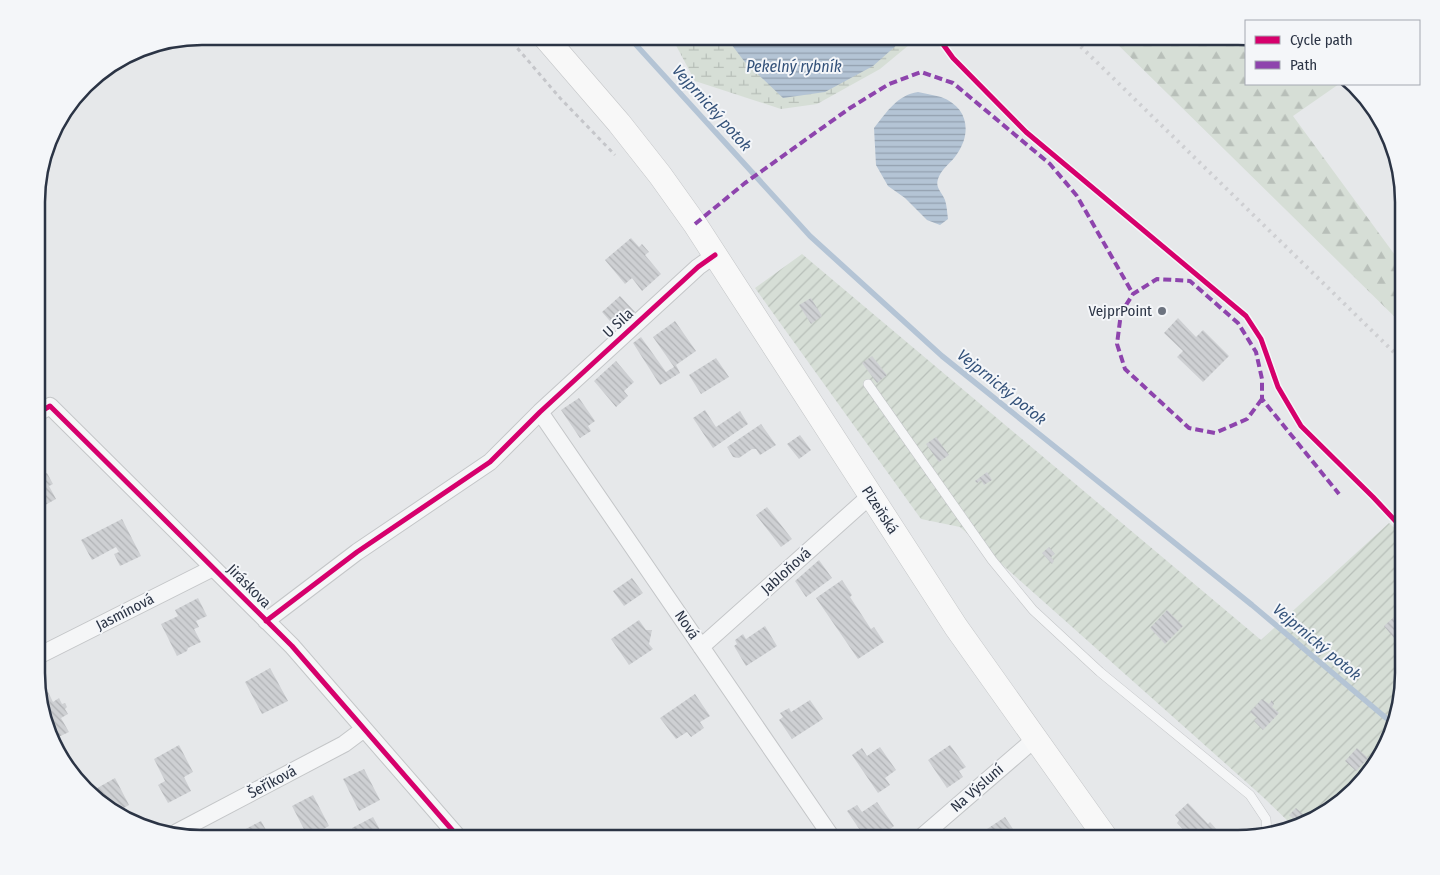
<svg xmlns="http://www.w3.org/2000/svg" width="1440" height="875" font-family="'Fira Sans Condensed',sans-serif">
<defs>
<pattern id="forest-firs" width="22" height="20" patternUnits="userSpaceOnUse" patternTransform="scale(1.25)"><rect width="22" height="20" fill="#d6ded6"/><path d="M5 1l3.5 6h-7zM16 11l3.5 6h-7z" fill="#b8bfb9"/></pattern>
<pattern id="wetland-marsh" width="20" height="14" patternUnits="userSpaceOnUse" patternTransform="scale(1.25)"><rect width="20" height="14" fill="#d6ded6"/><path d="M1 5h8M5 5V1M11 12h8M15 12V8" fill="none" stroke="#b8bfb9"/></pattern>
<pattern id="garden-furrows" width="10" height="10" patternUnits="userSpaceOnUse" patternTransform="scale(1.25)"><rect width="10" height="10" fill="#d6ded6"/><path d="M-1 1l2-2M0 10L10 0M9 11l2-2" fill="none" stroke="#b8bfb9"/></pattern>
<pattern id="water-rules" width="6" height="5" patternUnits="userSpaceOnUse" patternTransform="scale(1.25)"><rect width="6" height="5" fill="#b4c4d5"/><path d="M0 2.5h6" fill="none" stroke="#93a0af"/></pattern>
<pattern id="building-back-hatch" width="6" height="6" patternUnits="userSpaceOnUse" patternTransform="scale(1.25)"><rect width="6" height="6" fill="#ced0d3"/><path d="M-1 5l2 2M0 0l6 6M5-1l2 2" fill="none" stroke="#b1b3b6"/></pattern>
</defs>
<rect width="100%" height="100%" fill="#e6e8ea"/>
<path fill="url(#forest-firs)" d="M 1109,36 L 1238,36 L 1246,38 L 1246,84 L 1339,84 L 1293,116 L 1403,266 L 1403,325 Z"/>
<path fill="url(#wetland-marsh)" d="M 671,36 L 914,36 L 915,40 L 880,69 L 817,104 L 781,109 L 695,81 Z"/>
<path fill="url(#garden-furrows)" d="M 802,254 L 1261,640 L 1389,523 L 1403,536 L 1403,684 L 1381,756 L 1321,816 L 1292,825 L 1263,797 L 960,527 L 921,519 L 755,288 Z"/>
<path fill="url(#water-rules)" d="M 725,36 L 896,36 L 899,43 L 873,66 L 825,92 L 783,98 L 744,61 Z
M 918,92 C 926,94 934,95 941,97 C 968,107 972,132 957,154 C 952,162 941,169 938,179 C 935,188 942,192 945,200 C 947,206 947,213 948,219 L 940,225 L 927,220 L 905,198 L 888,186 L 876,165 L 874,128 C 887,112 897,95 918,92 Z"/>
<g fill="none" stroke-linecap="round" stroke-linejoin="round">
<path stroke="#b4c4d5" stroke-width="5.5" d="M 628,36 L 810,236 L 942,356 L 1252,605 L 1392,723"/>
</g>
<path fill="url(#building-back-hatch)" d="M 631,238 L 639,247 L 642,244 L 649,252 L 645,255 L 661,274 L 642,291 L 632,278 L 625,284 L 605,260 Z
M 620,296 L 635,312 L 616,328 L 602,312 Z
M 811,298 L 822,316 L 811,324 L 799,305 Z
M 1178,318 L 1196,337 L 1203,330 L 1229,356 L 1203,382 L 1177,357 L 1183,351 L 1164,333 Z
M 675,321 L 696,351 L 676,365 L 680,373 L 660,385 L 633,343 L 641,337 L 666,372 L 674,367 L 653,337 Z
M 872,356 L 887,375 L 877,383 L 862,363 Z
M 716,358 L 729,377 L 701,394 L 689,375 Z
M 616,361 L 634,382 L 624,391 L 628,396 L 616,407 L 594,381 Z
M 579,398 L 595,421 L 588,426 L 591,431 L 580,438 L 561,410 Z
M 705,410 L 716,427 L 740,411 L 748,424 L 713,448 L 693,418 Z
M 761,424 L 776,445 L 760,455 L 756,449 L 752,449 L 739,458 L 733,457 L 727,447 Z
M 800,435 L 811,450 L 799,459 L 787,444 Z
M 936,437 L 949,455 L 939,462 L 926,444 Z
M 987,472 L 992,480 L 984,485 L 981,480 L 977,483 L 975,481 Z
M 47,473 L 53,484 L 49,486 L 56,499 L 38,509 L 38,478 Z
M 767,507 L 792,539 L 781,547 L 756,515 Z
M 122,519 L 141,556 L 120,566 L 114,554 L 119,552 L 116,547 L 92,560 L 81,540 Z
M 1049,547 L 1055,554 L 1051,557 L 1054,561 L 1052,564 L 1042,553 Z
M 819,560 L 832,578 L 806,597 L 795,581 Z
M 632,578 L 643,593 L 624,606 L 613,591 Z
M 842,580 L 852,595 L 850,597 L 871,629 L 874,627 L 884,642 L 858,659 L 816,598 Z
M 38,595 L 42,603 L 38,606 Z
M 198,598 L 207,616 L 196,621 L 199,627 L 194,629 L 201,642 L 188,648 L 187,651 L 177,656 L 161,624 L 178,616 L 175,610 Z
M 1167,610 L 1183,626 L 1165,644 L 1150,628 Z
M 1402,610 L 1403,611 L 1403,637 L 1398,643 L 1384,626 Z
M 639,620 L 646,630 L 652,630 L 649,644 L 653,649 L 629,665 L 611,639 Z
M 765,626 L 777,646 L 746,666 L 734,646 L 737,644 L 735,640 L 743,634 L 746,639 Z
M 270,668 L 288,701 L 262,714 L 245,682 Z
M 38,691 L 41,696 L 48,692 L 53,702 L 59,698 L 62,704 L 65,703 L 67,707 L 65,709 L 68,714 L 61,718 L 69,732 L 54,739 L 38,694 Z
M 695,694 L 710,716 L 700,722 L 704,728 L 691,737 L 687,732 L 676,739 L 660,718 Z
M 1262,699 L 1269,704 L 1272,700 L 1274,704 L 1272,707 L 1279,713 L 1263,730 L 1254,721 L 1257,718 L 1250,712 Z
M 810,700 L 823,719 L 792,739 L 779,720 L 783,717 L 780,713 L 789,708 L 791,712 Z
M 179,745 L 193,772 L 184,777 L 191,791 L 168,803 L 158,785 L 165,781 L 154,759 Z
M 950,745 L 966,767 L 959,771 L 963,777 L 947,788 L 928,760 Z
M 880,747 L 896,770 L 885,778 L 890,785 L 878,793 L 852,755 L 862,748 L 867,756 Z
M 1357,748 L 1368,758 L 1356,771 L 1345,761 Z
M 364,769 L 380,800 L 359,811 L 343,779 Z
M 115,778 L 129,805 L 120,810 L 124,818 L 119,816 L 92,791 Z
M 313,795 L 329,826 L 308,837 L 292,806 Z
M 877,802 L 894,826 L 884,834 L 887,839 L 866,839 L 847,811 L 857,805 L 862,812 Z
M 1188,803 L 1208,824 L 1210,822 L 1218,831 L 1210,838 L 1205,838 L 1200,833 L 1194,838 L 1191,838 L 1177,823 L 1179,820 L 1175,815 Z
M 1296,808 L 1304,815 L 1297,822 L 1289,815 Z
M 373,817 L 385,839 L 358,839 L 352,828 Z
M 1005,817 L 1019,838 L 988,838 L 984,831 Z
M 261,821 L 271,839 L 244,839 L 240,832 Z"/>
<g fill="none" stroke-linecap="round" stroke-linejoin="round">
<g stroke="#c4c6c8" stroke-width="10">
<path id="service" d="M 868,384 L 992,560 L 1033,610 L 1100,672 L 1250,795 L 1266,819 L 1267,833"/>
</g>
<g stroke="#c4c6c8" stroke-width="18">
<path id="minor" d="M 540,412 L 833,839
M 38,413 L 50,406 L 292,646 L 460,839
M 266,621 L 357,552 L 490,462 L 540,412 L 698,267 L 715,255
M 701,647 L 870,496
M 38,656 L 213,568
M 177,832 L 344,744 L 364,729
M 919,839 L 1036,738"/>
</g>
<g stroke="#c4c6c8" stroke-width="25">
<path id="secondary" d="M 544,36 L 619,123 L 660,175 L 695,224 L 956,627 L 1106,838"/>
</g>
<path stroke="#c5c6ca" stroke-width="3" stroke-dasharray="4 4" stroke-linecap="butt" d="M 507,36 L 560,98 L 615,155"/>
<use href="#service" stroke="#f5f6f7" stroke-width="9"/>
<use href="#minor" stroke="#f5f6f7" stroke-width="16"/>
<use href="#secondary" stroke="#f8f8f8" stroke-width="24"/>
<path stroke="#cecfd2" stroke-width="4" stroke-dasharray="2.5 5" stroke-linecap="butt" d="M 1070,36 L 1403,361"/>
<path stroke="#8e44ad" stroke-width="4" stroke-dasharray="8 4" stroke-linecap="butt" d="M 695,224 L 745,183 L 850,108 L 889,84 L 921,72 L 953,83 L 1050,164 L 1077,196 L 1133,294
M 1262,399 L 1247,419 L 1215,433 L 1189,428 L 1125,369 L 1117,344 L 1121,313 L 1133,294 L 1157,279 L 1190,281 L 1238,323 L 1256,352 L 1262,379 L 1262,399 L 1339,494"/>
<g stroke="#f4f6f9" stroke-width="8">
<path id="cycleway" d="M 937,36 L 953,58 L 1026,132 L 1246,316 L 1261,339 L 1278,387 L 1301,426 L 1373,497 L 1403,529
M 38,413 L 50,406 L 292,646 L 460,839
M 266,621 L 357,552 L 490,462 L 540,412 L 698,267 L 715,255"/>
</g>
<use href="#cycleway" stroke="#d6006c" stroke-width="5"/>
</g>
<circle fill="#6c737f" stroke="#f4f6f9" stroke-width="2" cx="1162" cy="311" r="5"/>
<g text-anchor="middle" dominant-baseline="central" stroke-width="4" stroke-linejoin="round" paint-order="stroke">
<g font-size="15" fill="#2b3445" stroke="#f4f6f9" text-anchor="end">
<text x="1152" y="311">VejprPoint</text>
</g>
<g font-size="15" fill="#2b3445" stroke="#f4f6f9">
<text transform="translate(618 323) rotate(-43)">U Sila</text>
<text transform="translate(880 510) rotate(57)">Plzeňská</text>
<text transform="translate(786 571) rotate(-42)">Jabloňová</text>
<text transform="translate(249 586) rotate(45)">Jiráskova</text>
<text transform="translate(125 612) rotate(-27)">Jasmínová</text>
<text transform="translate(687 625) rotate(56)">Nová</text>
<text transform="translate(272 782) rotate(-28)">Šeříková</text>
<text transform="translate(977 788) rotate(-41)">Na Výsluní</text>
</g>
<g font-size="16" font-style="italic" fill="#34527a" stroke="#f4f6f9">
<text x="794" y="66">Pekelný rybník</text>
<text transform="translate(712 108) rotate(48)">Vejprnický potok</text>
<text transform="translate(1002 387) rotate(39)">Vejprnický potok</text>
<text transform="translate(1317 642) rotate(40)">Vejprnický potok</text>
</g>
</g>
<path d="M0 0H1440V875H0ZM202 45H1238A157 157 0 0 1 1395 202V673A157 157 0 0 1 1238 830H202A157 157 0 0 1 45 673V202A157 157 0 0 1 202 45Z" fill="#f4f6f9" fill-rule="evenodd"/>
<path fill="none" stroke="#2b3445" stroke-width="2.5" d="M202 45H1238A157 157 0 0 1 1395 202V673A157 157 0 0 1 1238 830H202A157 157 0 0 1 45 673V202A157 157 0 0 1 202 45Z"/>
<rect x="1245" y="20" width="175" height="65" fill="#f4f6f9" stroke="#a4a8b1"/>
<rect x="1255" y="36" width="25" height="8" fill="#d6006c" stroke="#a4a8b1"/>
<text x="1290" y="45" font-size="15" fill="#2b3445">Cycle path</text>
<rect x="1255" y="61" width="25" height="8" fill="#8e44ad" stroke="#a4a8b1"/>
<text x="1290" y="70" font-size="15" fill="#2b3445">Path</text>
</svg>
